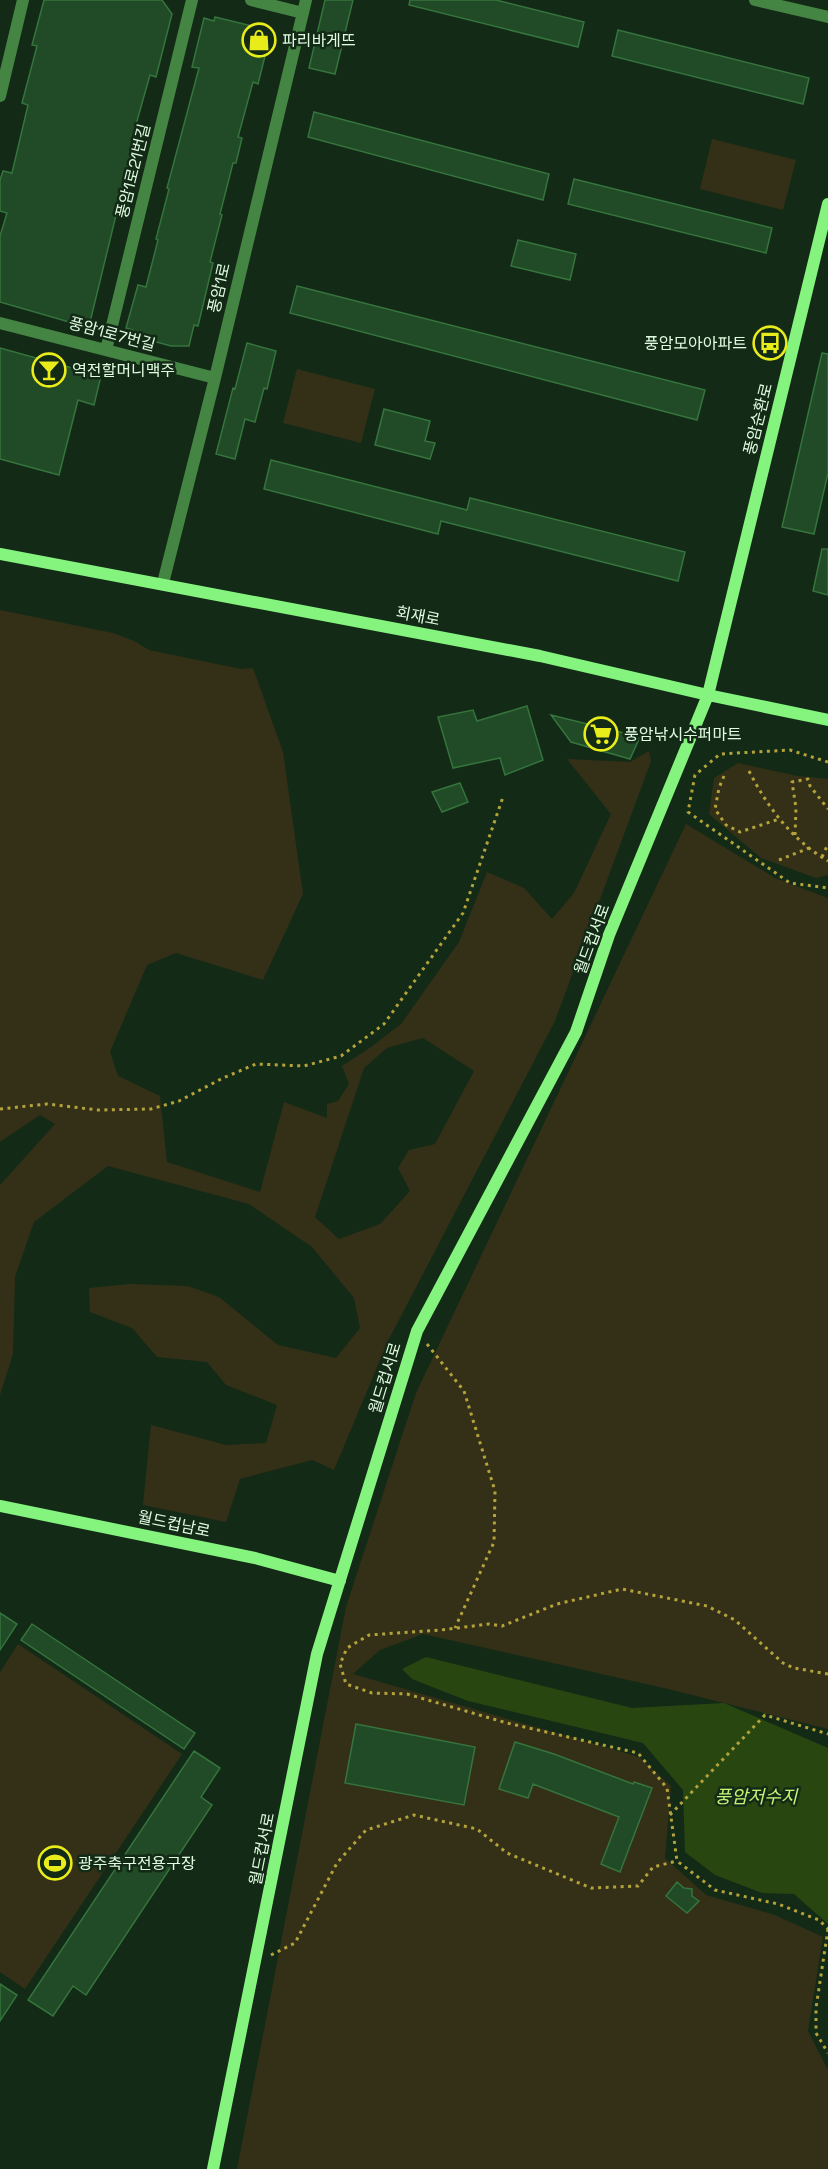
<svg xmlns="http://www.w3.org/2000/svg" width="828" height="2169" font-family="'Space Grotesk','Noto Sans KR',sans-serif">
<rect width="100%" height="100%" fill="#132a16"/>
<path fill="#343017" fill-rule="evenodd" d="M 712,139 L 796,160 L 783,210 L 700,189 Z
M 297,369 L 375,389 L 361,443 L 283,423 Z
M 0,610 L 113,633 L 134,641 L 149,650 L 241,669 L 253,668 L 283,752 L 303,894 L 263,980 L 176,953 L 147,965 L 110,1052 L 118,1076 L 160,1096 L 167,1162 L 260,1192 L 284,1102 L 327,1118 L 327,1104 L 338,1101 L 349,1084 L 342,1066 L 371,1047 L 401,1024 L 459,942 L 487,872 L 524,888 L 552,919 L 574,893 L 611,814 L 567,759 L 630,762 L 649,751 L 651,761 L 643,783 L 555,1021 L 388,1341 L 334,1470 L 312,1460 L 240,1479 L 226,1522 L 143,1505 L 151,1425 L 226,1445 L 266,1443 L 277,1405 L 226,1385 L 207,1362 L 157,1357 L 132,1328 L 90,1312 L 89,1288 L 131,1284 L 188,1286 L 219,1297 L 278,1345 L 336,1358 L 360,1328 L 354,1298 L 312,1247 L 249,1204 L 108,1166 L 34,1222 L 15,1277 L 13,1354 L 0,1395 L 0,1185 L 55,1124 L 40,1115 L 0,1142 ZM 423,1038 L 474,1071 L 435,1144 L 409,1150 L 398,1168 L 410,1191 L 380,1224 L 339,1239 L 315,1217 L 364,1068 L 387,1048 Z
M 738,763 L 798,776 L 828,779 L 828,875 L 816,878 L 761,858 L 709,814 L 714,778 Z
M 686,824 L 775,878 L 828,898 L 828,1729 L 664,1688 L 423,1634 L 380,1650 L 353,1674 L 639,1757 L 671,1786 L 665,1858 L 706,1895 L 775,1915 L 823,1937 L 808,2031 L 828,2070 L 828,2169 L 237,2169 L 346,1607 L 416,1393 Z
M 18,1644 L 182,1754 L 25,1989 L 0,1972 L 0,1672 Z"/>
<path fill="#284710" d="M 426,1657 L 632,1708 L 724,1703 L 828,1748 L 828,1924 L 794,1894 L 762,1893 L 715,1875 L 685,1852 L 683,1790 L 643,1743 L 468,1701 L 412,1679 L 402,1669 Z"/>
<path fill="#214a26" stroke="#35743c" stroke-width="1.5" d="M 44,0 L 162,0 L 172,14 L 156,77 L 150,75 L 135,128 L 137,129 L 91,318 L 86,322 L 76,324 L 0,302 L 0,236 L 7,213 L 0,211 L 0,180 L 3,171 L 12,173 L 28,105 L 22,103 L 37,46 L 32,45 Z
M 325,0 L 353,0 L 335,74 L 309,68 Z
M 410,0 L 496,0 L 584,22 L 578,47 L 409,5 Z
M 215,17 L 260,28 L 268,44 L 258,84 L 253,82 L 238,137 L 242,138 L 236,163 L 233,163 L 220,214 L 222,215 L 210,262 L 213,263 L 198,326 L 194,325 L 189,346 L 171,346 L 131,335 L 133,330 L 126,328 L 138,285 L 146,287 L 158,240 L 156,239 L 169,189 L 167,188 L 199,68 L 192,67 L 204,18 L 214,21 Z
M 618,30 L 809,78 L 803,104 L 612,56 Z
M 314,112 L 549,174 L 543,200 L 308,137 Z
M 574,179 L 772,228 L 766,253 L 568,204 Z
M 518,240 L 576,254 L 570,280 L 511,266 Z
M 297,286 L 705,390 L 697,420 L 290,313 Z
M 247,343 L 276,351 L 267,389 L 264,388 L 255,422 L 245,419 L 235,459 L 216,454 L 233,388 L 235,389 Z
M 0,348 L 101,376 L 94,405 L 78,400 L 59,475 L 0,459 Z
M 822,353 L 828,354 L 828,473 L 814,534 L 782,527 Z
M 384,409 L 430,421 L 425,441 L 435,443 L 430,459 L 375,445 Z
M 271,460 L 467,510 L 470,498 L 685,552 L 678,581 L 441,521 L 438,534 L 264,489 Z
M 822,549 L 828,549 L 828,595 L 813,591 Z
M 527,706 L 543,760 L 505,775 L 500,758 L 453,768 L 438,717 L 473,710 L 477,721 Z
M 551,715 L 640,737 L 630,759 L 571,742 Z
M 460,783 L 468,802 L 442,812 L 432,792 Z
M 0,1613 L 17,1624 L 0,1650 Z
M 32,1624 L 195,1733 L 184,1749 L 21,1640 Z
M 356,1724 L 475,1747 L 464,1805 L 345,1783 Z
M 515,1742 L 554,1754 L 633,1784 L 634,1782 L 652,1788 L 620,1872 L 601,1864 L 619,1817 L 533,1784 L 528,1798 L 499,1789 Z
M 194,1751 L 220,1768 L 201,1797 L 212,1805 L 86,1995 L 73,1986 L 53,2016 L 28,2000 Z
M 677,1882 L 684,1888 L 692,1889 L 692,1896 L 699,1901 L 687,1913 L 666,1896 Z
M 0,1984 L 17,1995 L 0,2021 Z"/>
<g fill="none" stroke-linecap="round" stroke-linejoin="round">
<path stroke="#b4a33b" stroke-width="3" stroke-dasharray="3 4.5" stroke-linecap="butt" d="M 828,762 L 790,750 L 720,754 L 695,775 L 688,812 L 790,883 L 828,888
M 749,771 C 768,808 792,840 828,861
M 724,776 L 719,788 L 715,809 L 726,825 L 740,832 L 779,819
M 795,835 L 796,808 L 792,782 L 808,779 L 810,786 L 828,809
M 822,857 L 828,844
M 779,860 L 809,848
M 0,1109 L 47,1104 L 98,1110 L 151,1109 L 179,1101 L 223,1078 L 256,1064 L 304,1066 L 341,1056 L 384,1024 L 463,913 L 503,797
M 427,1344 L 464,1391 L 495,1491 L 494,1542 L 455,1628
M 828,1674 L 794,1668 L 783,1663 L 735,1620 L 707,1606 L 622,1589 L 557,1604 L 502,1626 L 489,1624 L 441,1630 L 369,1635 L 347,1648 L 340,1664 L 346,1684 L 372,1693 L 407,1694 L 507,1723 L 638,1753 L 667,1788 L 677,1861 L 715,1890 L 778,1904 L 819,1920 L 828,1929
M 670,1815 L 765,1715 L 828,1734
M 828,1929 L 816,2008 L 816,2033 L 828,2053
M 271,1955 L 295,1943 L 337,1863 L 366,1830 L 414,1815 L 477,1829 L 507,1853 L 591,1888 L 638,1886 L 653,1867 L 677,1861"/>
<path stroke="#458543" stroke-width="12" d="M 251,0 L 303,13
M 755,0 L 828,17
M 0,96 L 23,0
M 0,323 L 215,378
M 106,350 L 192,0
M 163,583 L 215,378 L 306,0"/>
<path stroke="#85f47e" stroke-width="12" d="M 0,554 L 540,656 L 708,695 L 828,720
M 0,1506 L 255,1558 L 340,1581
M 213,2169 L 317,1654 L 417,1331 L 576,1032 L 609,935 L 708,695 L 828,204"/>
</g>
<defs>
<g id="shop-ring" transform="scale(1.725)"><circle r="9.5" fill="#132a16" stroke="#e8ec1b" stroke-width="1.5"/><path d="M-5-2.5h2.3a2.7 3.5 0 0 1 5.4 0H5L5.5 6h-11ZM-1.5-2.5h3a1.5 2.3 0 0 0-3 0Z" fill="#e8ec1b"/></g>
<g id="bus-ring" transform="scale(1.725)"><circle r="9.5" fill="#132a16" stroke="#e8ec1b" stroke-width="1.5"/><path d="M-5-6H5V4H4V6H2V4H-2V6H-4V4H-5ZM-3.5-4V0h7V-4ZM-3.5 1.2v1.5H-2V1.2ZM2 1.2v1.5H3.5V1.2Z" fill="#e8ec1b"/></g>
<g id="bar-ring" transform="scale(1.725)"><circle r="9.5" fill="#132a16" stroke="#e8ec1b" stroke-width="1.5"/><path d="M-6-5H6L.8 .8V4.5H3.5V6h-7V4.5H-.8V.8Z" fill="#e8ec1b"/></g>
<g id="supermarket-ring" transform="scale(1.725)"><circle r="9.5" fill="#132a16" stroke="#e8ec1b" stroke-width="1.5"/><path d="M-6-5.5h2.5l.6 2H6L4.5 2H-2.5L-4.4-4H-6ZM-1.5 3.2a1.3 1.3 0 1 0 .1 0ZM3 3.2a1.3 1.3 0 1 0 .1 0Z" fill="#e8ec1b"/></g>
<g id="stadium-ring" transform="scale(1.725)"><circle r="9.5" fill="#132a16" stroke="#e8ec1b" stroke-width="1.5"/><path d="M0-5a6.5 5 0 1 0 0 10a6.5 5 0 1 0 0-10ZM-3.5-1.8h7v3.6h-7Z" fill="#e8ec1b"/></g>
</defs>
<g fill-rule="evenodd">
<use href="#shop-ring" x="259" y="40"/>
<use href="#bus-ring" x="770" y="343"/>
<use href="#bar-ring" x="49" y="370"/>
<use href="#supermarket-ring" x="601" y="734"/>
<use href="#stadium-ring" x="55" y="1863"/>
</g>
<g text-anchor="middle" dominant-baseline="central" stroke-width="5" stroke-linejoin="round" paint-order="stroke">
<g font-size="16" fill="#dffce0" stroke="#132a16" text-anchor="start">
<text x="282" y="40">파리바게뜨</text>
<text x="747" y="343" text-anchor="end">풍암모아아파트</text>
<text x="72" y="370">역전할머니맥주</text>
<text x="624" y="734">풍암낚시수퍼마트</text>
<text x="78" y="1863">광주축구전용구장</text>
</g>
<g font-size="16" fill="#dffce0" stroke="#132a16">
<text transform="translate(133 171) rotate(-76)">풍암1로21번길</text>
<text transform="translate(219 288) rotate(-77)">풍암1로</text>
<text transform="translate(112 334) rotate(15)">풍암1로7번길</text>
<text transform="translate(758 419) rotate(-76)">풍암순환로</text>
<text transform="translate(418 616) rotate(11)">회재로</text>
<text transform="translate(592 939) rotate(-70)">월드컵서로</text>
<text transform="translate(385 1378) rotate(-73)">월드컵서로</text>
<text transform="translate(174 1524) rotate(12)">월드컵남로</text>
<text transform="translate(262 1849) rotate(-79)">월드컵서로</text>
</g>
<g font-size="18" font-style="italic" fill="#c4f476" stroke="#132a16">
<text x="756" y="1796">풍암저수지</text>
</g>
</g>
</svg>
